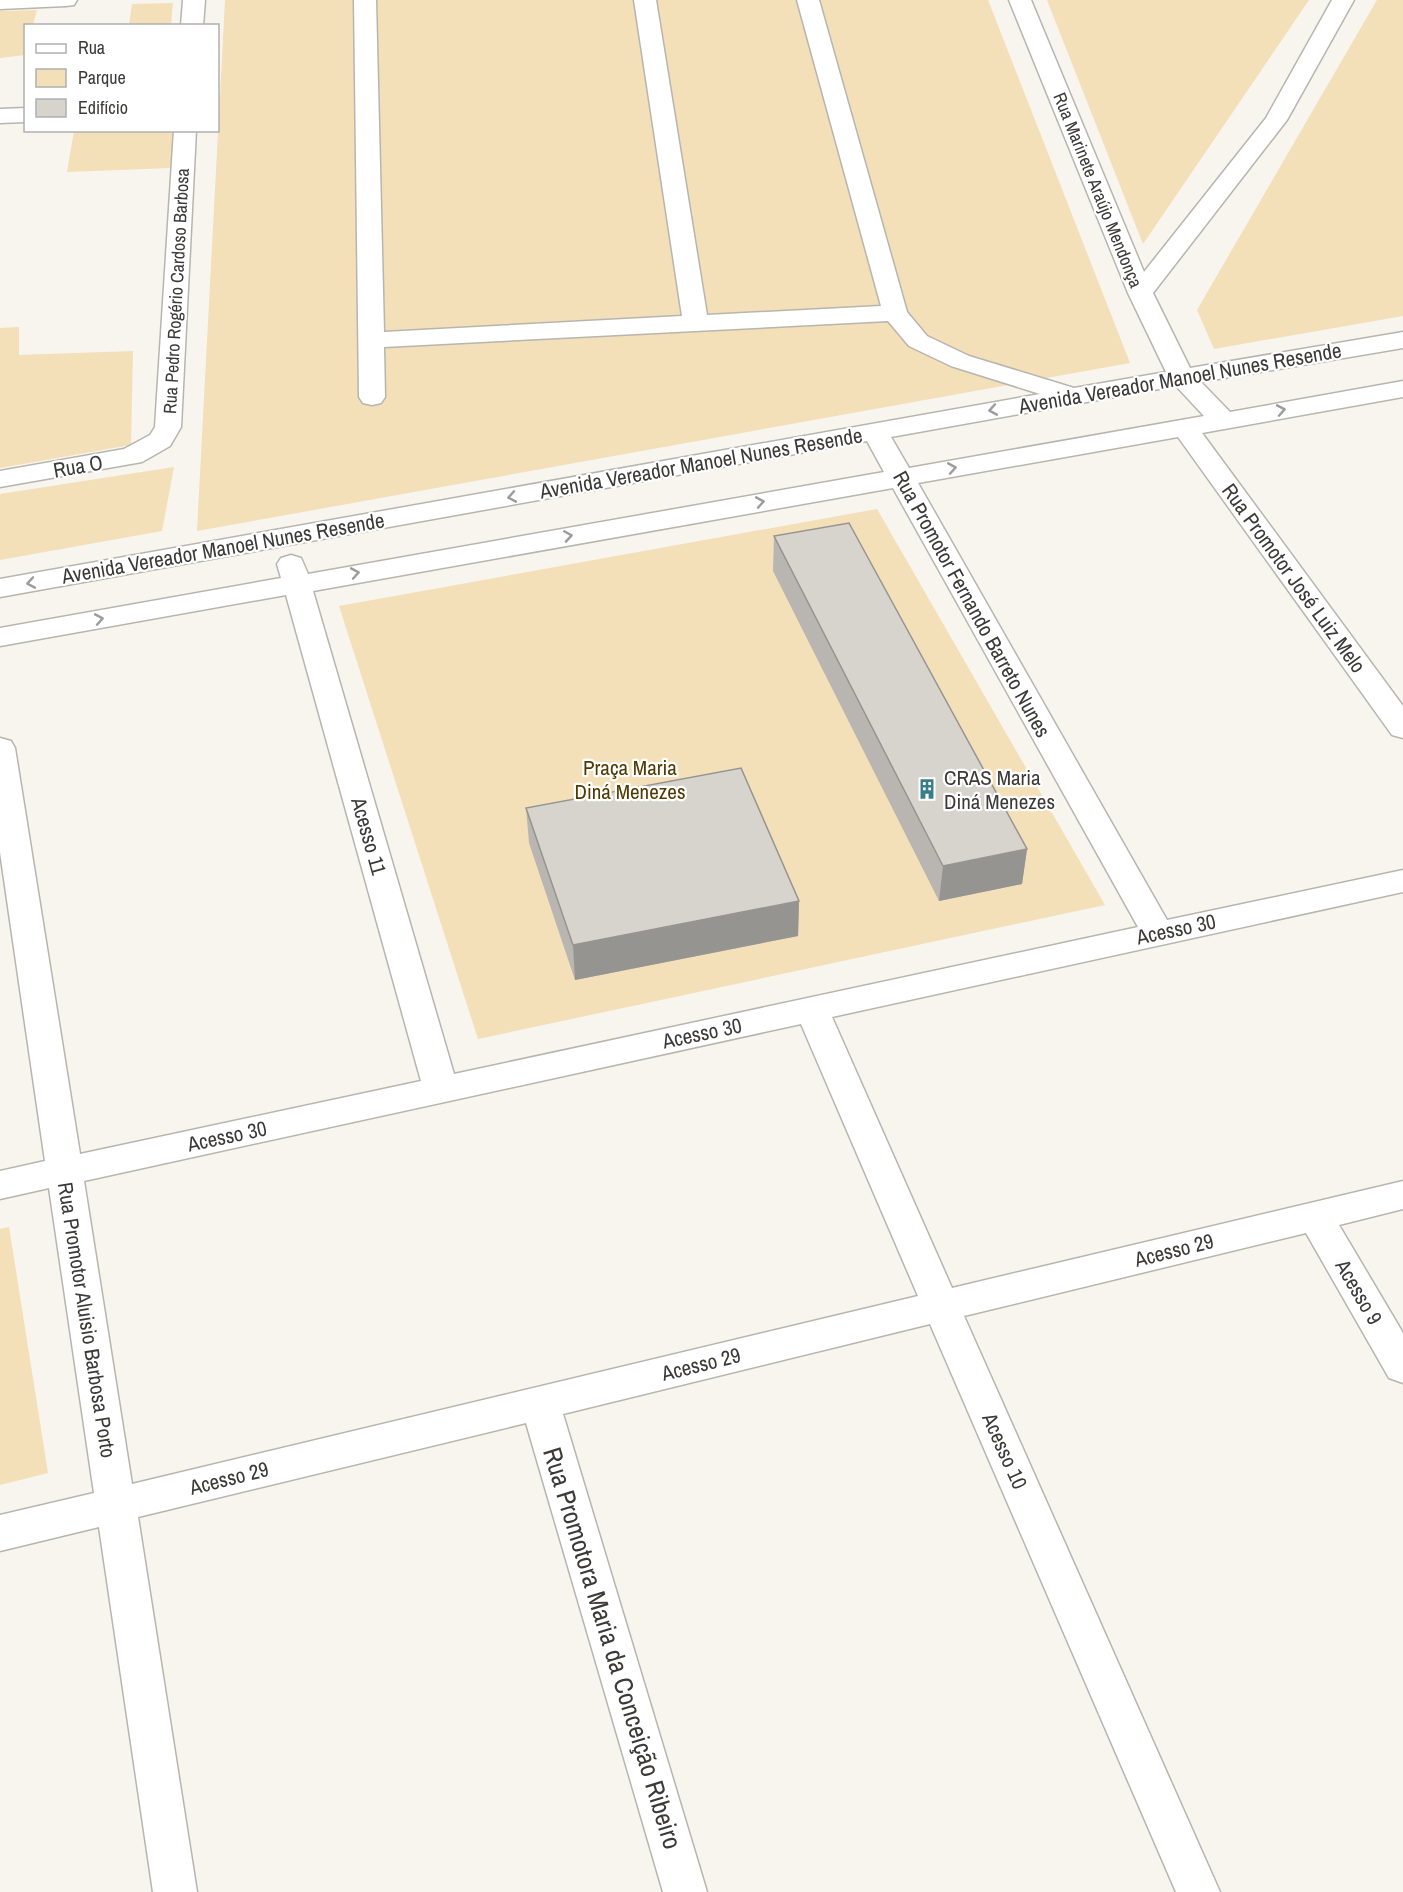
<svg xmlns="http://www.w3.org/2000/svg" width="1403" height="1892" font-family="'Archivo Narrow',sans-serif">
<rect width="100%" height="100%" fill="#f8f4ee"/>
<path fill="#f3dfb8" d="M 225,0 L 988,0 L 1130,363 L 197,531 Z
M 1047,0 L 1309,0 L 1143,244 Z
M 1377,0 L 1403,0 L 1403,316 L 1214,349 L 1197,310 Z
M 173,3 L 171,25 L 129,25 L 132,4 Z
M 37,10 L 33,25 L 26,26 L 25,55 L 0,58 L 0,11 Z
M 74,131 L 175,131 L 170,168 L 67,172 Z
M 19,327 L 19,355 L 133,351 L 131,445 L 0,468 L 0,328 Z
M 174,467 L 162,531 L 0,560 L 0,494 Z
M 877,509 L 1105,905 L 478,1039 L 339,606 Z
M 9,1227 L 48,1473 L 0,1485 L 0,1229 Z"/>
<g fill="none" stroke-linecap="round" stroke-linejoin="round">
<g stroke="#b8b5af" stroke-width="3">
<path id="minor" d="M 0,0 L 77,0 L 74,5 L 66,6 L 0,9 Z
M 183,0 L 205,0 L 203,26 L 181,26 Z
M 354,0 L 376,0 L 384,332 L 682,316 L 634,0 L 656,0 L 707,315 L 881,306 L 797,0 L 819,0 L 907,312 L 927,336 L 969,356 L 1074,388 L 1166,372 L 1128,293 L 1009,0 L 1031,0 L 1144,272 L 1266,118 L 1332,0 L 1354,0 L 1287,120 L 1153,293 L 1190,368 L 1403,332 L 1403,348 L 1201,382 L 1230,412 L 1403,381 L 1403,397 L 1202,433 L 1403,706 L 1403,738 L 1392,735 L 1178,437 L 918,483 L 1167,920 L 1403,870 L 1403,892 L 832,1017 L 952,1288 L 1403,1181 L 1403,1209 L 1339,1225 L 1403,1333 L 1403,1383 L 1389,1378 L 1306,1233 L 964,1316 L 1220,1892 L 1176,1892 L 930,1324 L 563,1414 L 707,1892 L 663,1892 L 526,1423 L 138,1517 L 197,1892 L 153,1892 L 99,1527 L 0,1551 L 0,1515 L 94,1493 L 49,1188 L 0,1199 L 0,1171 L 45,1161 L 0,852 L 0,738 L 11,741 L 15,748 L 80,1154 L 421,1081 L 286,595 L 0,646 L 0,628 L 281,578 L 277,564 L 281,558 L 291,555 L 301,558 L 308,574 L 884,472 L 867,441 L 0,597 L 0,579 L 1040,394 L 951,366 L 909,346 L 888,321 L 384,347 L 385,397 L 381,403 L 372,405 L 363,403 L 359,397 ZM 1176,386 L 1204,416 L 909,468 L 891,437 ZM 893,488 L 1138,927 L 454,1074 L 313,591 ZM 801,1024 L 918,1296 L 132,1484 L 84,1181 Z
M 26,108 L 26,122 L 0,123 L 0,109 Z
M 174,130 L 196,130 L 181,427 L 170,446 L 142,462 L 0,487 L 0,471 L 124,449 L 150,435 L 155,427 Z"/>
</g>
<use href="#minor" fill="#fff" fill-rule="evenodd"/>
</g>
<path fill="#b9b6b1" d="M 774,536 L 1027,849 L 1022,884 L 939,901 L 773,571 Z
M 526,808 L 799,901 L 798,936 L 575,980 L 529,843 Z"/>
<path fill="#969490" d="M 1027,849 L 1022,884 L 939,901 L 943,866 Z
M 799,901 L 798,936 L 575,980 L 573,945 Z"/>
<path fill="#d7d4ce" stroke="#969490" stroke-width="1.5" d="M 849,523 L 1027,849 L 943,866 L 774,536 Z
M 741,768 L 799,901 L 573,945 L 526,808 Z"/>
<defs><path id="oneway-chevron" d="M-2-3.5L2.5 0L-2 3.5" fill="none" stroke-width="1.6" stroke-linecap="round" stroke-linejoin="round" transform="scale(1.5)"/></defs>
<g stroke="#9d9c9c">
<use href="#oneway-chevron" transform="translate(993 410) rotate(170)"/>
<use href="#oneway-chevron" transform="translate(1281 410) rotate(-10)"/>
<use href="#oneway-chevron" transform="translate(952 468) rotate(-10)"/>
<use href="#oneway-chevron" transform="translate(512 497) rotate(170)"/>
<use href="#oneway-chevron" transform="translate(760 502) rotate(-10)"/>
<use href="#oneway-chevron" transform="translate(568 536) rotate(-9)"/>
<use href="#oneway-chevron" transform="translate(355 573) rotate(-10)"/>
<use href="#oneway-chevron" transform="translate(31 583) rotate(170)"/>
<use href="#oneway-chevron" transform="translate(99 619) rotate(-10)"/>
</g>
<defs>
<g id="building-bare" transform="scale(1.62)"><path d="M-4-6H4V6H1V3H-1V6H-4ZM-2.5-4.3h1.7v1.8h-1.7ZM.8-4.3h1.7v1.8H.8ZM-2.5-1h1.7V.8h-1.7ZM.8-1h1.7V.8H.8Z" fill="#387e8a" stroke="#fff" stroke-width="2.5" paint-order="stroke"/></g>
</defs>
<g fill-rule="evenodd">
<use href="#building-bare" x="927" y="789"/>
</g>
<g text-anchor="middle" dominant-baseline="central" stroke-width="4.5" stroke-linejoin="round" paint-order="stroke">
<g font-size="18" fill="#3b3a38" stroke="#fff">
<text transform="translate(1098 190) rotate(68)">Rua Marinete Araújo Mendonça</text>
<text transform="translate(176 291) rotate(-87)">Rua Pedro Rogério Cardoso Barbosa</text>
</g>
<g font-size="21" fill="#3b3a38" stroke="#fff">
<text transform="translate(1180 378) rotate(-10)">Avenida Vereador Manoel Nunes Resende</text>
<text transform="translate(701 463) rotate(-10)">Avenida Vereador Manoel Nunes Resende</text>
<text transform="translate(78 466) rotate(-10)">Rua O</text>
<text transform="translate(223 548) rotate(-10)">Avenida Vereador Manoel Nunes Resende</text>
<text transform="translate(1294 578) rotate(54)">Rua Promotor José Luiz Melo</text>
<text transform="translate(972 604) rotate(61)">Rua Promotor Fernando Barreto Nunes</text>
<text transform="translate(369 836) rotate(74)">Acesso 11</text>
<text transform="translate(1176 929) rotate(-12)">Acesso 30</text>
<text transform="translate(702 1033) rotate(-12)">Acesso 30</text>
<text transform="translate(227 1136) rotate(-12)">Acesso 30</text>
<text transform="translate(1174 1250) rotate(-14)">Acesso 29</text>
<text transform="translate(1359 1292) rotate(60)">Acesso 9</text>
<text transform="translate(87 1320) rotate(81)">Rua Promotor Aluisio Barbosa Porto</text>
<text transform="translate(701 1364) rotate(-14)">Acesso 29</text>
<text transform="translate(1005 1451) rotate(66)">Acesso 10</text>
<text transform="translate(229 1478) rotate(-14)">Acesso 29</text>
</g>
<g font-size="21" fill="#503a02" stroke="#fff">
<text x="630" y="767">Praça Maria<tspan x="630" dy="24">Diná Menezes</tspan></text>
</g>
<g font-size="21" fill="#3b3a38" stroke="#fff" text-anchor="start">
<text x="944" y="777">CRAS Maria<tspan x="944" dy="24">Diná Menezes</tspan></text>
</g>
<g font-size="26" fill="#3b3a38" stroke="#fff">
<text transform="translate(613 1648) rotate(73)">Rua Promotora Maria da Conceição Ribeiro</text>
</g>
</g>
<rect x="24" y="24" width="195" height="108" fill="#ffffff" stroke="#b1b0af" stroke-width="1.5"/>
<rect x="36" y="44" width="30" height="9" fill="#ffffff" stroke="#b1b0af" stroke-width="1.5"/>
<text x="78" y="54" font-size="18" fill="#3b3a38">Rua</text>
<rect x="36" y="69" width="30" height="18" fill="#f3dfb8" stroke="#b1b0af" stroke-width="1.5"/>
<text x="78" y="84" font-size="18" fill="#3b3a38">Parque</text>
<rect x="36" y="99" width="30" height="18" fill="#d7d4ce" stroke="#b1b0af" stroke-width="1.5"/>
<text x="78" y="114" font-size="18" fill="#3b3a38">Edifício</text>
</svg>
